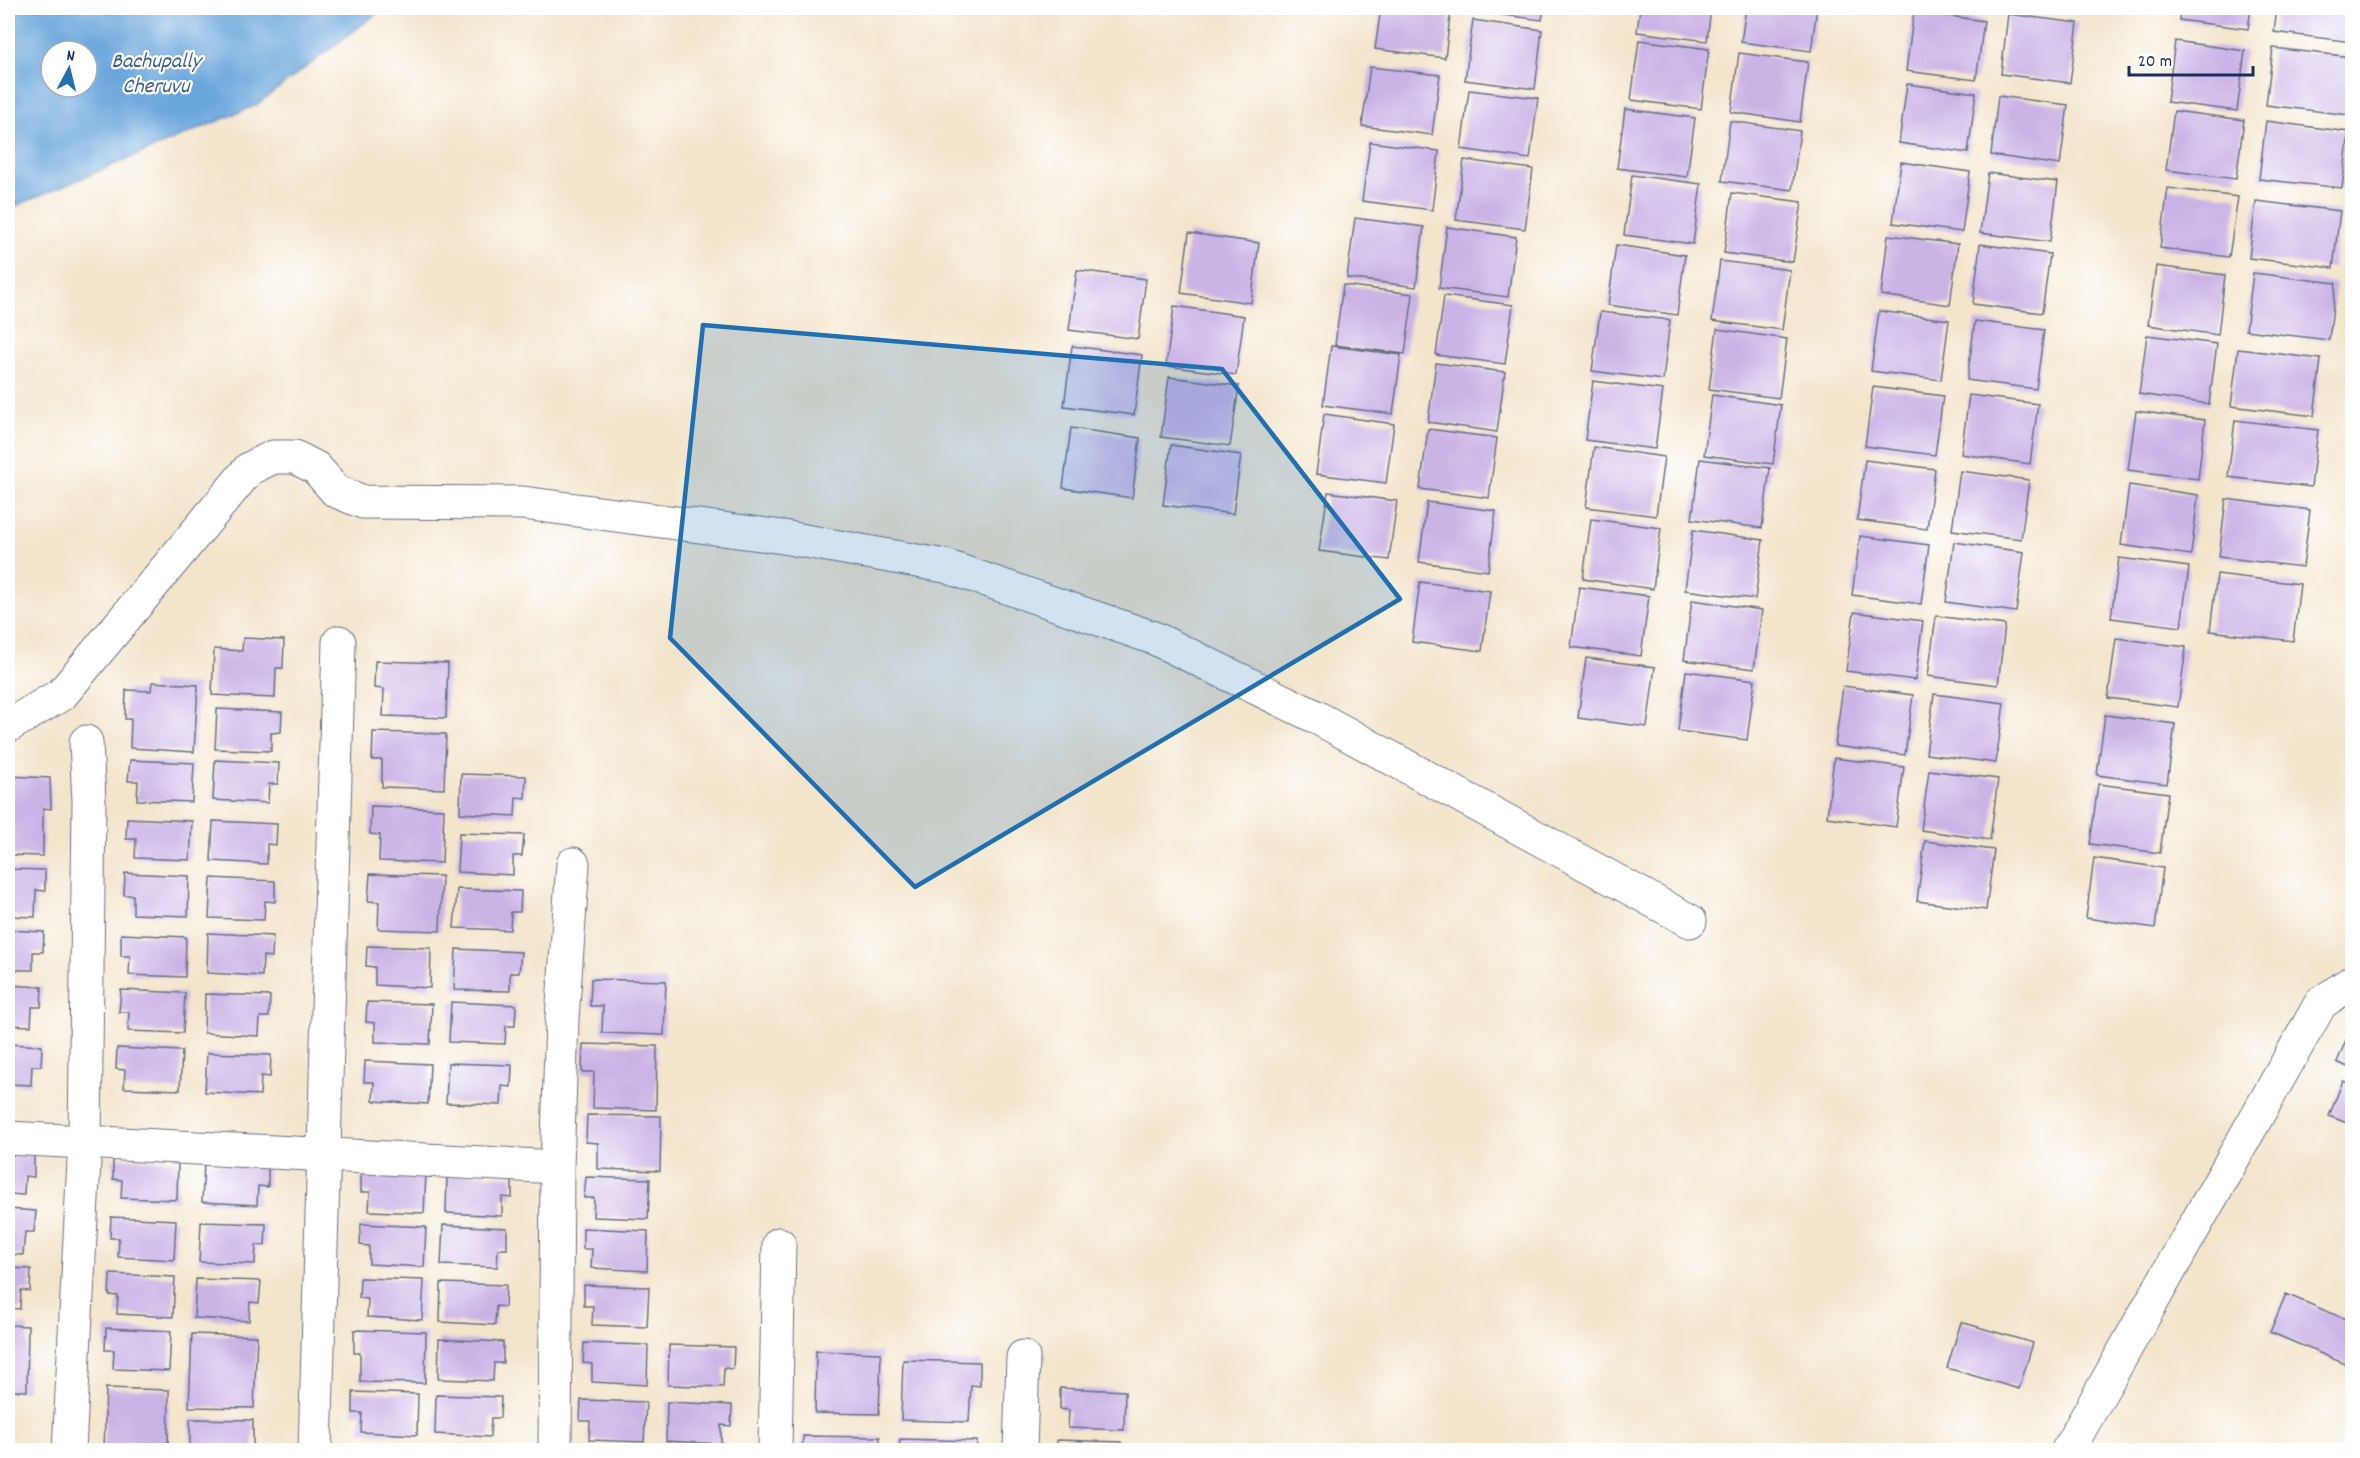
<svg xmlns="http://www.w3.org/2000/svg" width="2360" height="1458" font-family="Dekko,sans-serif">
<rect width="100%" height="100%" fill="#fff"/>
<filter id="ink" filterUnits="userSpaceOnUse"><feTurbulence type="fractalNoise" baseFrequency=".0167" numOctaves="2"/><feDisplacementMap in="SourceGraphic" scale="12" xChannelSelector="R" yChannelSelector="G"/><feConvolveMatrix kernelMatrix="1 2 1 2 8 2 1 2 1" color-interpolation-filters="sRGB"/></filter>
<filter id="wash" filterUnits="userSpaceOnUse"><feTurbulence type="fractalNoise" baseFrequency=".008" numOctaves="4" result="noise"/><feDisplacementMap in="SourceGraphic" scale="24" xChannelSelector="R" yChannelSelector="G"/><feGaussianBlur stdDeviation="1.35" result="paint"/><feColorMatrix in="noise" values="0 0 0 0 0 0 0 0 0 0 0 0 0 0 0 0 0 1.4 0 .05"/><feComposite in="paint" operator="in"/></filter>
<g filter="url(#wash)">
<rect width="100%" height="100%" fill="#f3e5cc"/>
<path fill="#69a6db" stroke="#426a9c" stroke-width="1.5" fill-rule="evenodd" d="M 8,8 L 384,8 L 256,105 L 8,209 ZM 51,51 L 87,51 L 87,87 L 51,87 Z"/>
<g id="blocks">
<path fill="#cab4e6" d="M 1381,8 L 1451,8 L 1445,58 L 1375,49 Z
M 1473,8 L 1544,8 L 1542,20 L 1473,11 Z
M 1640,8 L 1711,8 L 1707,41 L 1637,32 Z
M 1746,8 L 1817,8 L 1811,51 L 1741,42 Z
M 2048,8 L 2078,8 L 2078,13 Z
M 2180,8 L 2251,8 L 2248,29 L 2179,20 Z
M 2277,8 L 2352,8 L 2352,42 L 2274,32 Z
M 1914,11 L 1984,21 L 1976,80 L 1906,71 Z
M 2008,14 L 2078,23 L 2070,83 L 2001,74 Z
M 1473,20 L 1542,30 L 1535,89 L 1465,80 Z
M 1639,40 L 1709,49 L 1701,109 L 1631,100 Z
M 2175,41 L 2245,51 L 2237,111 L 2167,102 Z
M 2273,48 L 2352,57 L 2349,115 L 2266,105 Z
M 1739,53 L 1808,62 L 1800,122 L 1731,112 Z
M 1370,67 L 1440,75 L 1432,135 L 1362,126 Z
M 1907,84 L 1976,93 L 1968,153 L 1899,143 Z
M 1469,90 L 1538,98 L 1530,159 L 1461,149 Z
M 1998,96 L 2068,105 L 2060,165 L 1991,155 Z
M 1625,109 L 1695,118 L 1687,177 L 1617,168 Z
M 2174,111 L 2244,120 L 2236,179 L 2166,170 Z
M 1730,121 L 1800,131 L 1792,190 L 1722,181 Z
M 2266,121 L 2349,132 L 2342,188 L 2259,179 Z
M 1370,142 L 1439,151 L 1432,210 L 1362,201 Z
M 1464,160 L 1533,169 L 1525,229 L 1456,220 Z
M 1901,162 L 1970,172 L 1962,232 L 1893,223 Z
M 1988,173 L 2058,182 L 2050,242 L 1980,233 Z
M 1632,175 L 1701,184 L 1693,244 L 1624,235 Z
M 2168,188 L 2238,197 L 2229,257 L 2160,248 Z
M 1732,193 L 1802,202 L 1793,262 L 1724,253 Z
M 2256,201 L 2340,211 L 2333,268 L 2249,258 Z
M 1355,218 L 1424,227 L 1416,287 L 1347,278 Z
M 1447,227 L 1516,237 L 1508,297 L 1439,288 Z
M 1189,233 L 1259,243 L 1251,303 L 1181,293 Z
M 1888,235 L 1958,244 L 1950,305 L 1881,295 Z
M 1980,244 L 2050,254 L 2042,313 L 1973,304 Z
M 1616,245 L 1685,255 L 1677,315 L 1608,305 Z
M 1720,261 L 1790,270 L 1782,330 L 1712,321 Z
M 2156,266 L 2225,275 L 2218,335 L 2148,325 Z
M 1077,270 L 1146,279 L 1138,339 L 1069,330 Z
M 2253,273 L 2336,283 L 2329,340 L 2246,330 Z
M 1343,285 L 1413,294 L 1405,354 L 1335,345 Z
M 1444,296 L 1513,305 L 1505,364 L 1436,355 Z
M 1174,306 L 1244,316 L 1236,375 L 1166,366 Z
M 1879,311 L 1949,320 L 1941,380 L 1871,371 Z
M 1600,312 L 1670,320 L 1663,380 L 1592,371 Z
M 1975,321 L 2044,330 L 2036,389 L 1967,380 Z
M 1717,329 L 1787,339 L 1779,398 L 1709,389 Z
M 2147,335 L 2217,344 L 2209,404 L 2139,394 Z
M 1072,346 L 1142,355 L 1134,415 L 1064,406 Z
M 1331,346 L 1401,355 L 1393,414 L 1323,405 Z
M 2238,349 L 2321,359 L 2314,416 L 2231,406 Z
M 1436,363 L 1505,372 L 1497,432 L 1428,422 Z
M 1169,377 L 1239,386 L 1230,446 L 1161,437 Z
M 1593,381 L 1663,390 L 1655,449 L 1585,440 Z
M 1873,387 L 1943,396 L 1935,455 L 1865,446 Z
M 1712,395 L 1781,405 L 1773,464 L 1704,455 Z
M 1969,395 L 2038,404 L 2030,464 L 1961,454 Z
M 2136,411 L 2205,420 L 2198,479 L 2128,470 Z
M 1324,414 L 1394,424 L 1386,483 L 1316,474 Z
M 2235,420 L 2318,430 L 2311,487 L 2228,477 Z
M 1071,428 L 1140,438 L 1132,498 L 1063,488 Z
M 1428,429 L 1497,438 L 1489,498 L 1420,489 Z
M 1171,445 L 1241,455 L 1233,514 L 1163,505 Z
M 1594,447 L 1664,457 L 1656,516 L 1586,507 Z
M 1700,459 L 1770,468 L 1762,528 L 1692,519 Z
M 1865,460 L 1935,469 L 1927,529 L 1857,520 Z
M 1960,471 L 2029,480 L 2021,539 L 1952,530 Z
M 2129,485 L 2198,495 L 2191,555 L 2121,545 Z
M 1328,492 L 1397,501 L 1389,560 L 1319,551 Z
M 2226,499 L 2310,510 L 2303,567 L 2219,557 Z
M 1427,502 L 1496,511 L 1488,571 L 1419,562 Z
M 1591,519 L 1661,528 L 1653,589 L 1583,579 Z
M 1693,530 L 1763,540 L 1755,599 L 1685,590 Z
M 1860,536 L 1929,545 L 1921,604 L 1852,595 Z
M 1954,542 L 2024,552 L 2016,612 L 1946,602 Z
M 2119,558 L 2189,567 L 2181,627 L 2111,618 Z
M 2217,574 L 2300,584 L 2293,641 L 2210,631 Z
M 1420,582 L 1490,591 L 1482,651 L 1412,642 Z
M 1579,587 L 1649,596 L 1641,656 L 1571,647 Z
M 1692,600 L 1762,610 L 1754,669 L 1684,660 Z
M 1854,612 L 1923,621 L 1915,680 L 1846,671 Z
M 1936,616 L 2005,625 L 1998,685 L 1928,676 Z
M 243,638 L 284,640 L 283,668 L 276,668 L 275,698 L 212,695 L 214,649 L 242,651 Z
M 2116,638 L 2186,647 L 2178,707 L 2108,698 Z
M 1586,658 L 1655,667 L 1647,727 L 1578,718 Z
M 375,661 L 448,663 L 446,718 L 383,716 L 384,689 L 374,688 Z
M 1686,671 L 1755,680 L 1747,740 L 1678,731 Z
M 152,682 L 198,685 L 194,752 L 130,748 L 131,719 L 125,719 L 126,690 L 151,691 Z
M 1843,686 L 1913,695 L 1905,755 L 1835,746 Z
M 1934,694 L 2004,703 L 1996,763 L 1926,754 Z
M 217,709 L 282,712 L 281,732 L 271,733 L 271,751 L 215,749 Z
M 2105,715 L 2175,724 L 2167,784 L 2097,775 Z
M 373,732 L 446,734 L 444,789 L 382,787 L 382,760 L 372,760 Z
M 1834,758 L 1904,767 L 1896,827 L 1827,817 Z
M 130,760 L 194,763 L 192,802 L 137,800 L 138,781 L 128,781 Z
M 215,760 L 279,763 L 278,784 L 269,784 L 268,803 L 213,800 Z
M 1929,770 L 1998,779 L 1990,840 L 1921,830 Z
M 461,774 L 526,776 L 525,798 L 516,797 L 515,816 L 460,813 Z
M 8,776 L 50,778 L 51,809 L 43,808 L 43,856 L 8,855 Z
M 2098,784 L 2168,793 L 2160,853 L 2090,844 Z
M 371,806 L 444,809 L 442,863 L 379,861 L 380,835 L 370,834 Z
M 127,818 L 192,821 L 190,860 L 135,858 L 136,839 L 126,839 Z
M 213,821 L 277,824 L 276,845 L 267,844 L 267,864 L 211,861 Z
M 459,833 L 524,835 L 522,856 L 513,856 L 513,875 L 457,872 Z
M 1925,841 L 1994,850 L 1986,910 L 1917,901 Z
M 2094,858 L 2163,868 L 2155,928 L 2086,918 Z
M 8,869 L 45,870 L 45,891 L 36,890 L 35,917 L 8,916 Z
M 125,873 L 189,876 L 188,916 L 133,914 L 133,895 L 124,895 Z
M 370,874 L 442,876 L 440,931 L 378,929 L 379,902 L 368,901 Z
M 211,878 L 275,881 L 275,902 L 265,901 L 264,920 L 209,918 Z
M 457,889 L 521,891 L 520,912 L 511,912 L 510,930 L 454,928 Z
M 8,930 L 44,932 L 43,952 L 33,952 L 33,970 L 8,970 Z
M 208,933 L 273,936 L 272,957 L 263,956 L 262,976 L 207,973 Z
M 121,934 L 186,937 L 185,977 L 129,975 L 130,956 L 121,956 Z
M 367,946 L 431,948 L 430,988 L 375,985 L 375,967 L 366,966 Z
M 456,949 L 521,952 L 519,973 L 510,973 L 510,991 L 454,990 Z
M 591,979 L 666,981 L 664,1035 L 602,1033 L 603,1006 L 590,1006 Z
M 8,985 L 42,987 L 41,1007 L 32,1007 L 31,1026 L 8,1025 Z
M 121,990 L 185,993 L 183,1033 L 128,1031 L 129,1012 L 119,1012 Z
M 205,994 L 270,996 L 269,1017 L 260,1017 L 259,1036 L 204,1033 Z
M 367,1002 L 432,1004 L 430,1044 L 375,1042 L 375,1023 L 366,1022 Z
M 451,1002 L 516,1005 L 515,1026 L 506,1026 L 505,1044 L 449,1042 Z
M 2352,1025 L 2352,1069 L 2337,1062 Z
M 8,1044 L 42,1046 L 41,1066 L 32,1066 L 31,1085 L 8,1084 Z
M 583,1044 L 657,1046 L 656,1110 L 593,1108 L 594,1072 L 582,1072 Z
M 117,1048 L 182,1051 L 180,1090 L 124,1088 L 125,1070 L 116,1069 Z
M 207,1053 L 271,1055 L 270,1077 L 261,1076 L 260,1095 L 205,1092 Z
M 365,1061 L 430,1064 L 428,1104 L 373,1101 L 374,1082 L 364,1082 Z
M 448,1063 L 512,1065 L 511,1087 L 502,1086 L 501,1105 L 446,1103 Z
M 2343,1081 L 2352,1084 L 2352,1125 L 2329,1116 Z
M 587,1115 L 661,1116 L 660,1171 L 598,1169 L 598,1143 L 586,1142 Z
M 8,1154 L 34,1155 L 34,1177 L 25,1176 L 24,1195 L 8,1194 Z
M 113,1158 L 178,1161 L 177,1200 L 121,1198 L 122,1180 L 113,1179 Z
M 204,1163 L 268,1165 L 268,1187 L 258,1186 L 257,1205 L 202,1202 Z
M 361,1171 L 426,1173 L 424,1213 L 369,1211 L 370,1192 L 361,1192 Z
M 447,1174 L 512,1176 L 512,1198 L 502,1197 L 502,1216 L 446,1213 Z
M 586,1177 L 650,1179 L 648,1219 L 593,1217 L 594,1198 L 584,1198 Z
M 8,1209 L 36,1211 L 34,1232 L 25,1232 L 23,1255 L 8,1254 Z
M 111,1217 L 176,1220 L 174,1260 L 118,1257 L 119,1238 L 110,1238 Z
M 201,1222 L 266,1224 L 265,1246 L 256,1245 L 255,1264 L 199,1262 Z
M 361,1224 L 426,1227 L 424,1267 L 369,1264 L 369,1246 L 360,1245 Z
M 443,1225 L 507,1228 L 507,1249 L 498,1249 L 497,1267 L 441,1265 Z
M 583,1228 L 648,1231 L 647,1271 L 591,1268 L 592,1249 L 583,1249 Z
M 8,1268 L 31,1269 L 30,1291 L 21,1290 L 20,1309 L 8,1308 Z
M 110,1274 L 175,1277 L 173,1317 L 117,1314 L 118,1296 L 109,1295 Z
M 360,1278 L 424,1280 L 422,1320 L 367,1317 L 368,1299 L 359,1298 Z
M 196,1279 L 261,1281 L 259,1303 L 250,1302 L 249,1321 L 194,1318 Z
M 441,1283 L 506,1285 L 505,1307 L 496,1306 L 495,1325 L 440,1322 Z
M 584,1285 L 649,1287 L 647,1327 L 592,1325 L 593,1306 L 584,1306 Z
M 2286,1294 L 2352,1322 L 2352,1359 L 2350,1366 L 2270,1332 Z
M 1961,1322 L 2033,1343 L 2019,1389 L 1947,1368 Z
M 8,1325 L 28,1326 L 27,1391 L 8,1391 Z
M 106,1328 L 171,1331 L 169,1371 L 113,1369 L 114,1350 L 105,1350 Z
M 354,1330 L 426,1332 L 425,1383 L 360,1382 L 360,1353 L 354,1353 Z
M 192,1334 L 257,1336 L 254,1408 L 189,1407 Z
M 439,1339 L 503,1342 L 503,1363 L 494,1363 L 493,1381 L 438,1379 Z
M 584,1343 L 648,1345 L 647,1385 L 592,1382 L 592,1364 L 583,1363 Z
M 669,1345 L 734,1347 L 733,1369 L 724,1368 L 723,1387 L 668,1385 Z
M 816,1351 L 881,1353 L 879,1414 L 815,1413 Z
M 903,1360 L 980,1362 L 980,1386 L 971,1385 L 969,1422 L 901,1420 Z
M 106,1388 L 169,1390 L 168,1450 L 104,1450 Z
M 1060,1388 L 1125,1391 L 1124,1430 L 1068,1428 L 1069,1410 L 1060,1409 Z
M 353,1392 L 418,1394 L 417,1435 L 361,1432 L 362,1413 L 353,1413 Z
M 436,1395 L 501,1397 L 500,1418 L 491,1418 L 490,1437 L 435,1434 Z
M 581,1400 L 646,1402 L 644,1442 L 589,1440 L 590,1421 L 580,1421 Z
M 667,1402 L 732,1405 L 731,1426 L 721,1425 L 721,1444 L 666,1441 Z
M 190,1419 L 253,1420 L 253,1450 L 190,1450 Z
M 803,1436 L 880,1437 L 879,1450 L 802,1450 Z
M 900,1439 L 977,1441 L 977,1450 L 899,1450 Z
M 1057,1440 L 1122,1442 L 1122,1450 L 1057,1450 Z"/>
</g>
</g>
<g filter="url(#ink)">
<use href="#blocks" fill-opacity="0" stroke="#676f84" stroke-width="1.5"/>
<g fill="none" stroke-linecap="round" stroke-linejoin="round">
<g stroke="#676f84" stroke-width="35">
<path id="minor" d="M 8,726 L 62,694 L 249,469 L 273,457 L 295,457 L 316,468 L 336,491 L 363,502 L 523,503 L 783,537 L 945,566 L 1154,638 L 1316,717 L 1690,921
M 8,1138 L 557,1167
M 69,1450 L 85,1141 L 89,801 L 86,742
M 315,1450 L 339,642
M 555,1450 L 557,1167 L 562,1019 L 573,864
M 775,1450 L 779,1244
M 1020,1450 L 1023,1357
M 2068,1450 L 2321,1003 L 2352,982"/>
</g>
<use href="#minor" stroke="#fff" stroke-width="33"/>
</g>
</g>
<path fill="#1f6fb2" fill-opacity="0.2" stroke="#1f6fb2" stroke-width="4.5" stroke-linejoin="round" d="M 703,325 L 1222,369 L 1400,599 L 915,887 L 670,638 Z"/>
<g text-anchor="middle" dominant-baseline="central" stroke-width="4.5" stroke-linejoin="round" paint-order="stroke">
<g font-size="22" font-style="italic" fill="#3a5f90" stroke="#fff">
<text x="156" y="62">Bachupally<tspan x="156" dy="25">Cheruvu</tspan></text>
</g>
</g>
<rect width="2360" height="1458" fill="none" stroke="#fff" stroke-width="30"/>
<g transform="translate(69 69) rotate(7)"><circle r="28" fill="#ffffff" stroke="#a4acbf" stroke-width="1.5"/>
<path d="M0-4.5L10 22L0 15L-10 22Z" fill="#1f6fb2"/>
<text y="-9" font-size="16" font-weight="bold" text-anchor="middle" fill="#1b2f5e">N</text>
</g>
<path d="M2129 66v9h124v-9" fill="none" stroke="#1b2f5e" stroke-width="3"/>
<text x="2138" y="66" font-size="18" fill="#1b2f5e" stroke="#ffffff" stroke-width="4.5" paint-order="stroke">20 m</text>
</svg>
